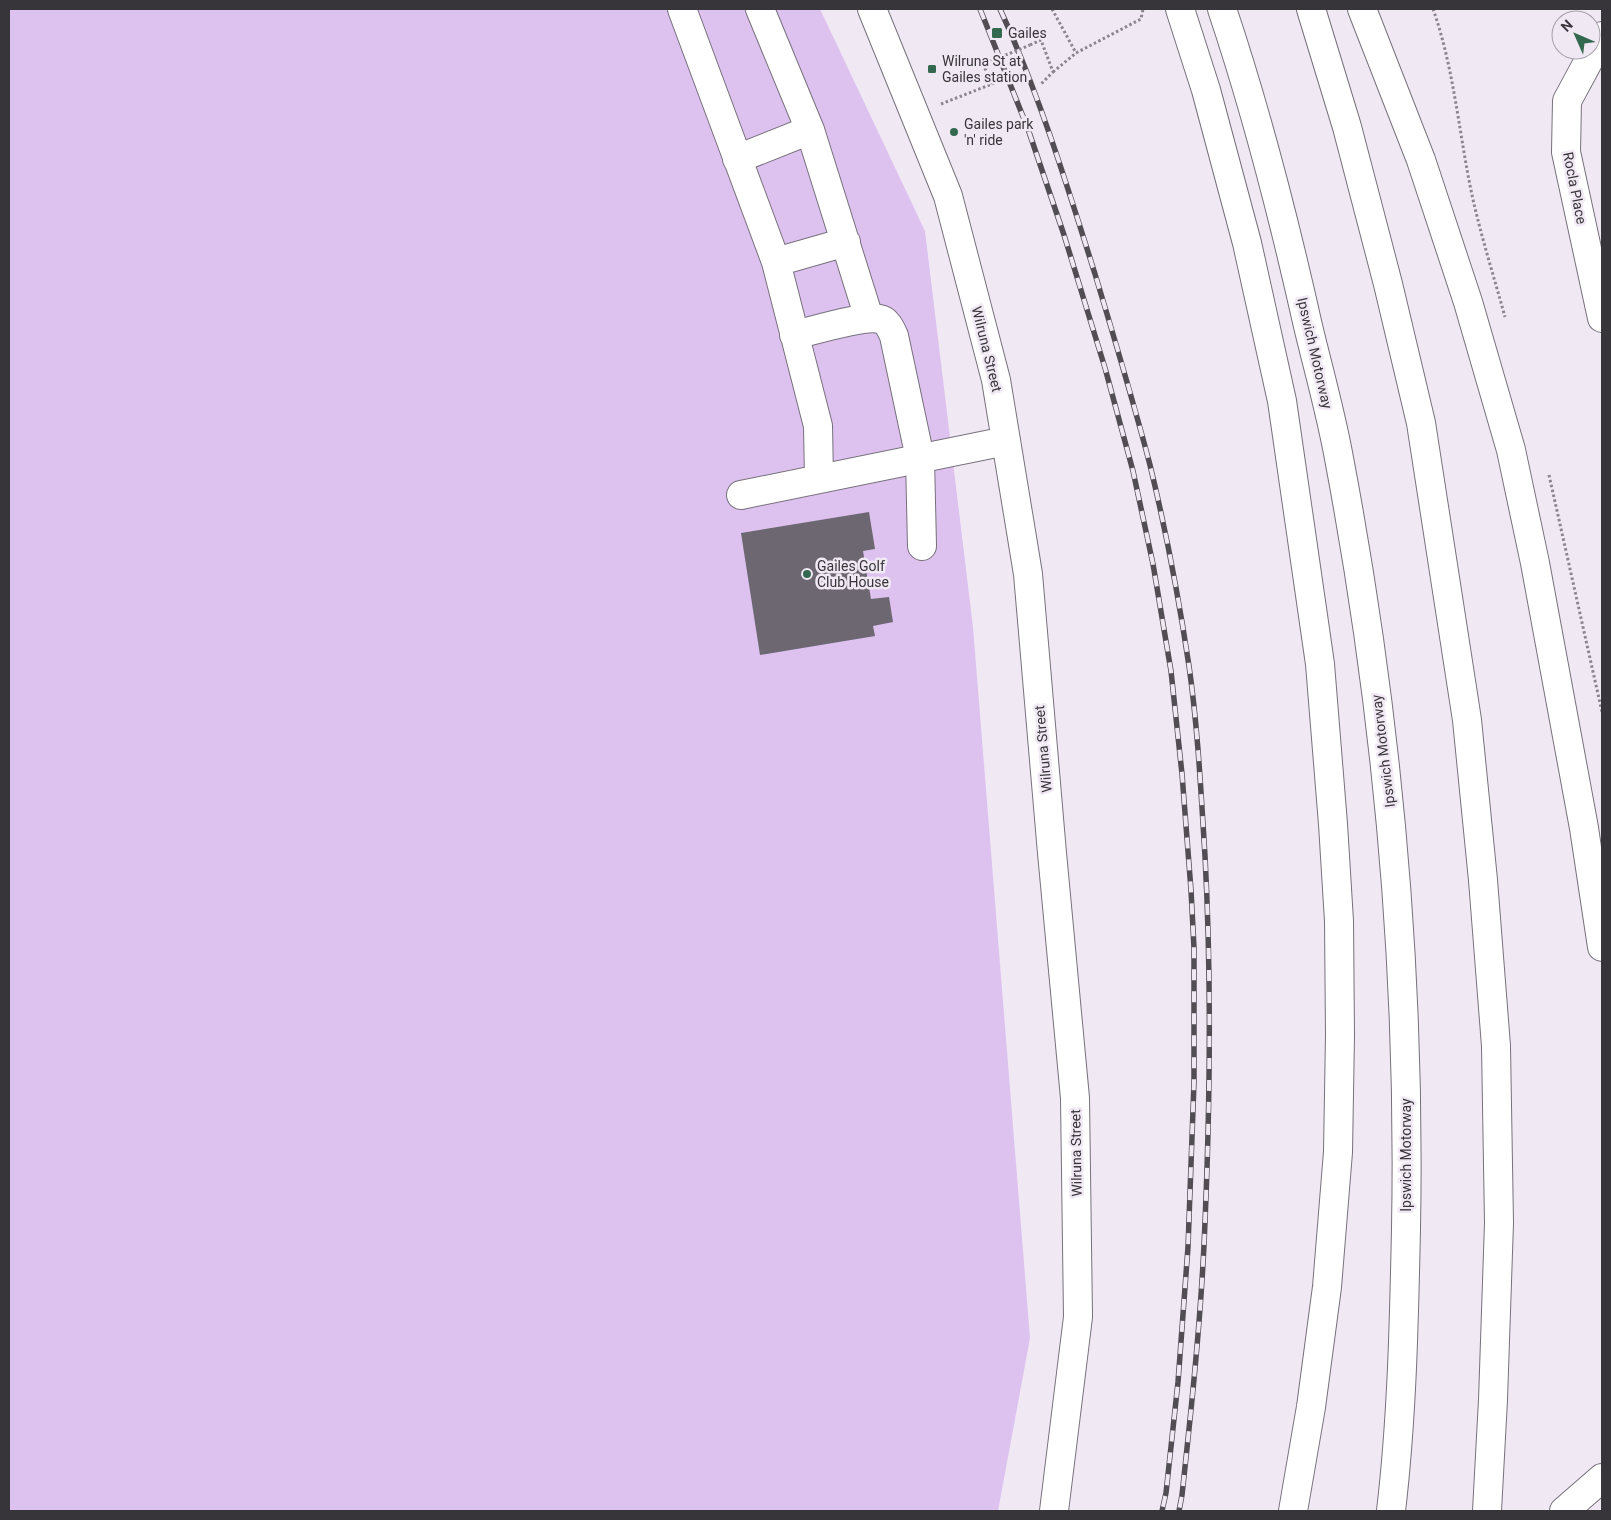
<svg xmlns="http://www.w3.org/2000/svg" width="1611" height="1520" font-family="Roboto,sans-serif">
<rect width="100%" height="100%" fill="#f0e9f4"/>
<path fill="#ddc2f0" d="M 9,9 L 820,9 L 925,231 L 973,627 L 1030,1338 L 998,1511 L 9,1511 Z"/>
<path fill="#6c6771" d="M 869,512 L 875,549 L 863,551 L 871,599 L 889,597 L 893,622 L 873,626 L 875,636 L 760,655 L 741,533 Z"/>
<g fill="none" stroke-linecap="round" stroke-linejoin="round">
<g stroke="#77717b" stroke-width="30">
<path id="minor" d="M 682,9 L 776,262 L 818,426 L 819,479
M 760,9 L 810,130 L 869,318
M 1602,36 L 1567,101 L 1566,152 L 1602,318
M 737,159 L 810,130
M 776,262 L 846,242
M 794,335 C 812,331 864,315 879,319 C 887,320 891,329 894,336 L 920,458 L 922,546
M 741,495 L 1006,441"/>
</g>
<g stroke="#77717b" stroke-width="30">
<path id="major" d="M 872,9 L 948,196 L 996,380 L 1028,574 L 1052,853 L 1075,1098 L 1078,1317 L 1054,1511"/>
</g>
<g stroke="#77717b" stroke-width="30">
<path id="highway" d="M 1180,9 L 1206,90 L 1247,243 L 1282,401 L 1320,664 L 1333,824 L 1339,921 L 1340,1035 L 1338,1152 L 1327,1287 L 1311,1407 L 1293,1511
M 1222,9 C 1257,113 1284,219 1308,326 C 1318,368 1330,410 1338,453 C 1387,710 1411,967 1406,1229 C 1404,1323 1402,1418 1391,1511
M 1311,9 L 1347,127 L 1388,284 L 1421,423 L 1467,720 L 1483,880 L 1496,1046 L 1499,1223 L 1493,1400 L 1487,1511
M 1362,9 L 1421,160 L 1468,302 L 1511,450 L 1535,563 L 1584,828 L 1602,947
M 1564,1511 L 1602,1478"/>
</g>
<path stroke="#8b868e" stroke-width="3" stroke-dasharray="2.5 2.5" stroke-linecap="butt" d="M 1052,9 L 1076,53
M 1433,9 C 1454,68 1459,134 1472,195 C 1481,236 1494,277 1505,317
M 1030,45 L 1041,40 L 1053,72 L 1041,84
M 1053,72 L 1076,53 L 1141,19 L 1143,9
M 992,84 L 983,64 L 996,59
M 941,104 L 997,82
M 1549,475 L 1602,712"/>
<use href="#minor" stroke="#fff" stroke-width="28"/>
<use href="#major" stroke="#fff" stroke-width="28"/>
<use href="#highway" stroke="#fff" stroke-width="28"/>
<g stroke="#514d53" stroke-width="5.5">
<path id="rail" d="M 980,9 L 1028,129 L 1064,235 L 1105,368 L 1133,471 L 1153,564 L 1171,671 L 1182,774 L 1191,890 L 1194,948 L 1194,1082 L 1188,1247 L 1178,1382 L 1166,1493 L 1162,1511
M 1000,9 C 1039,94 1067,185 1095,274 C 1114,337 1133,400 1150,465 C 1166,531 1179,599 1189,666 C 1198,729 1201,793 1205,856 C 1212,986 1210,1115 1204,1245 C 1200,1328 1191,1412 1182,1495 L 1179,1511"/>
</g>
<use href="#rail" stroke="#f0e9f4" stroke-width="4" stroke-dasharray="11" stroke-linecap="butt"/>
<path stroke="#8b868e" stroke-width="3" stroke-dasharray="2.5 2.5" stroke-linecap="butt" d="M 996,59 L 1030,45"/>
</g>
<g fill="#33694f" stroke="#f0e9f4" stroke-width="2">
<rect x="991" y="27" width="12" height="12" rx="2.5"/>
<rect x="927" y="64" width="10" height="10" rx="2.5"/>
<circle cx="954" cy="132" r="5"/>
<circle cx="807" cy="574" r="5"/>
</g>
<g text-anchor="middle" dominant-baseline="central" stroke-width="5" stroke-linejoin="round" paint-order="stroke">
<g font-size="14" fill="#38353a" stroke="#f0e9f4" text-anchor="start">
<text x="1008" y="33">Gailes</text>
<text x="942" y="61">Wilruna St at<tspan x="942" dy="16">Gailes station</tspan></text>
<text x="964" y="124">Gailes park<tspan x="964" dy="16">'n' ride</tspan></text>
<text x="817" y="566">Gailes Golf<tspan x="817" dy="16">Club House</tspan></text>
</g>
<g font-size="14" fill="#38353a" stroke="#f0e9f4">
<text transform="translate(1575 188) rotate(79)">Rocla Place</text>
<text transform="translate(987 349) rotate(76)">Wilruna Street</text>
<text transform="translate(1315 353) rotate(77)">Ipswich Motorway</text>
<text transform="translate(1043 749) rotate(-95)">Wilruna Street</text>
<text transform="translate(1383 751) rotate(-97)">Ipswich Motorway</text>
<text transform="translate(1076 1153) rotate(-91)">Wilruna Street</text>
<text transform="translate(1406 1155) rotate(-90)">Ipswich Motorway</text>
</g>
</g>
<rect width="1611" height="1520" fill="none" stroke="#38353a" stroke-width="20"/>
<g transform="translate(1576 35) rotate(315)"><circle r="24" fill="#f0e9f4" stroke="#a6a1aa"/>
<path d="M0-4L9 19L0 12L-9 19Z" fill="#33694f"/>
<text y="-8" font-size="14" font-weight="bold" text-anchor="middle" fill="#38353a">N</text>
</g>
</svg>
